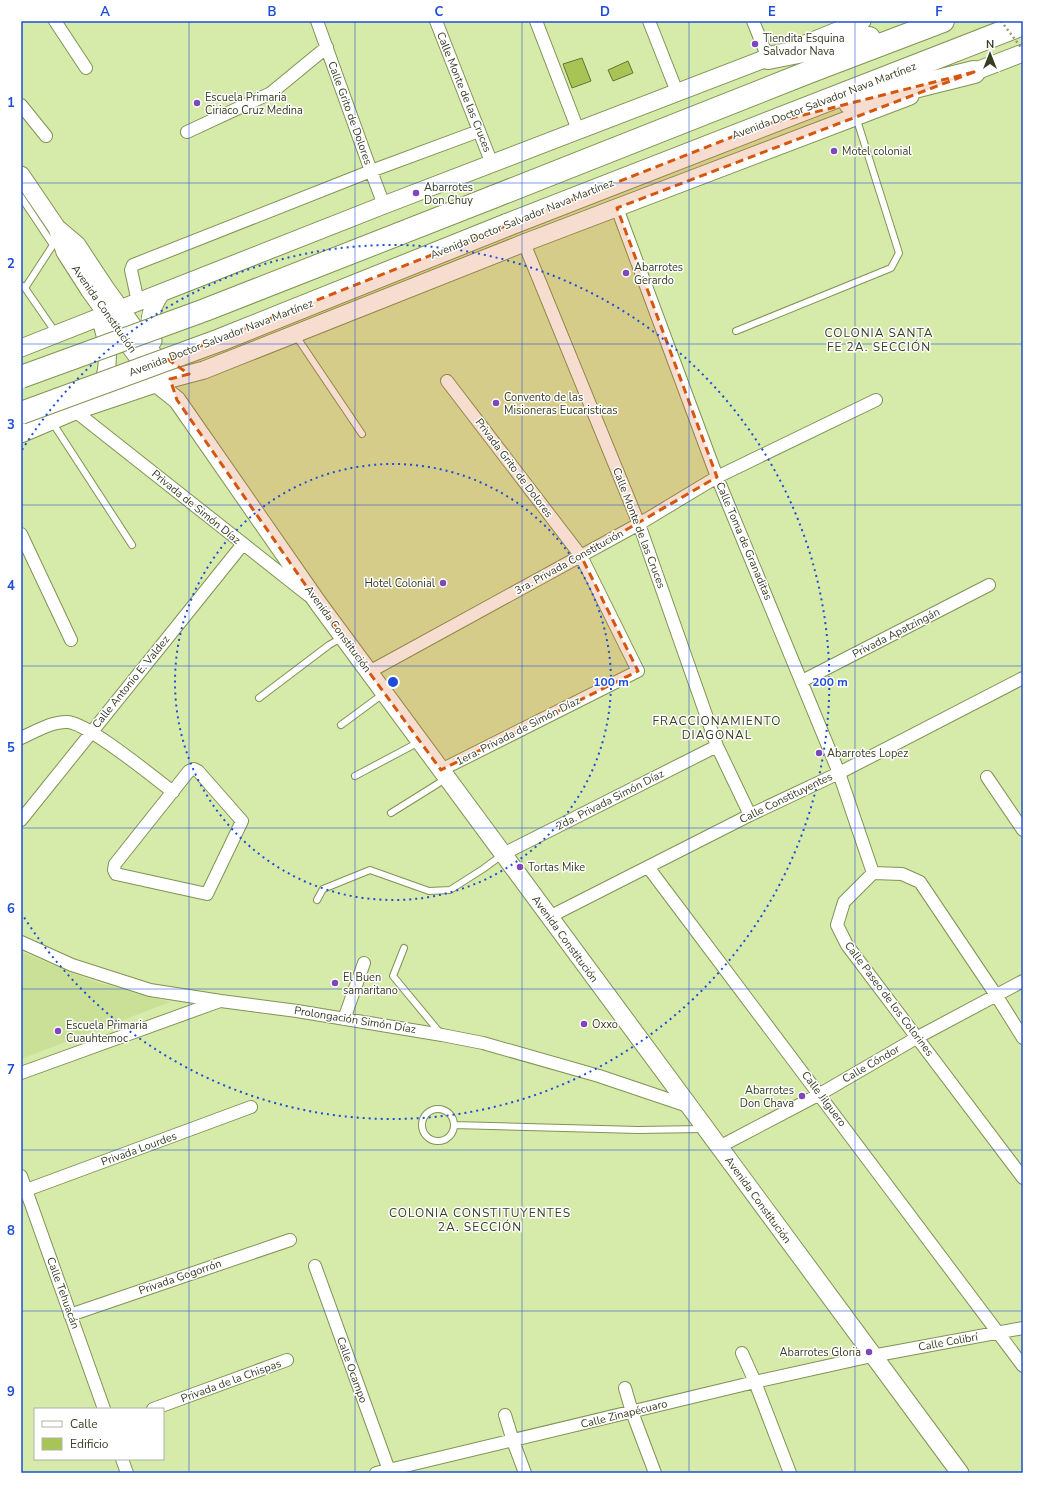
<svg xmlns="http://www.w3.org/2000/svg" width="1044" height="1494" font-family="'Nunito Sans',sans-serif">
<rect width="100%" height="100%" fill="#d6eaa9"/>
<path fill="#cae097" d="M 21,952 L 96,982 L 170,1002 L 21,1059 Z"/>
<path fill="#a7c454" stroke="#647437" d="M 582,58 L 591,81 L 572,88 L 563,64 Z
M 628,61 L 633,73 L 613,81 L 608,70 Z"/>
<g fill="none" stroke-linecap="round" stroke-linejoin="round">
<g stroke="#819355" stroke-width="8">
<path id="lane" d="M 21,197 L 53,245 L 25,288
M 21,285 L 25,288 L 56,333
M 736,331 L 891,268 L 899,253 L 856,117
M 296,336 L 362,434
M 52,422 L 132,545
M 259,698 L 329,645 L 341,638
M 341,725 L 383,694
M 355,776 L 419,742
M 391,813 L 447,778
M 317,900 L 323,889 L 370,870 L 429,891 L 450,890 L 483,869 L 502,855
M 404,948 L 393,976 L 441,1034
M422 1125a16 16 0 1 1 32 0a16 16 0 1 1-32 0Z
M 454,1125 L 638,1130 L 703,1129"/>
</g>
<g stroke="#819355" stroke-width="14">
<path id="street" d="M 55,21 L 86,68
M 317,21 L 371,171 L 384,205
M 436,21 L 492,164
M 536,21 L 578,130
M 649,21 L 677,92
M 753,21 L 768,58
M 21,105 L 46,136
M 187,132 L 271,93 L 327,47
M 617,208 L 717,477 L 839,773 L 873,873
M 524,243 L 639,524 L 717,746 L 750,815
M 138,302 L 131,270 L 133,265 L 371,171 L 479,131
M 75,411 L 308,595
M 21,534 L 71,640
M 369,672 L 639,524 L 717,477 L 876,400
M 802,681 L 989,585
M 21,738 C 35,732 52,721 68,722 C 89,724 152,776 173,792
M 194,769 L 198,771 L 242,821 L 207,894 L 116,874 L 114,870 L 115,864 L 189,771 Z
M 441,770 L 638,671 L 581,556 L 447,381
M 987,777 L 1023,830
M 21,820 L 243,544
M 503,854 L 717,746
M 648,867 L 1023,1366
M 549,917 L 750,815 L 839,773 L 1023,678
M 21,942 L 72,965 L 150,990 L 221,1001 L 297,1011 L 442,1035 L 483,1043 L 599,1076 L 688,1106
M 344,1019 L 364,963
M 1023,1038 L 996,995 L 920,882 L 902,874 L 873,873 L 844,902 L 837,925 L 847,945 L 1023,1178
M 21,1073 L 220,1001
M 719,1147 L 820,1094 L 918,1037 L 1023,981
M 21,1176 L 104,1409
M 21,1192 L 251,1107
M 315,1266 L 390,1473
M 70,1315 L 290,1240
M 742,1353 L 755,1382 L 790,1473
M 625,1388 L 632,1412 L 655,1473
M 153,1409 L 287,1360
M 505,1415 L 513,1441 L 525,1473
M 122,1459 L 127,1473
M 376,1473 L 755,1382 L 872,1356 L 1023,1328"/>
</g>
<g stroke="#819355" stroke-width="19">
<path id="secondary" d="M 805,44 L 862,21
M 963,76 L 1023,53
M 21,175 L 57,228 L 65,252 L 90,291 L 157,384 L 177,400 L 318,603 L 960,1473
M 57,228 L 77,245 L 104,286 L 166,372
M 100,318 C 107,338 110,356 105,377 C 104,382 103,387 100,392
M 153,341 C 146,323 151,308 161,293
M 21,348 L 384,205 L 780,53
M 21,434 L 75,411 L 170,379 L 204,370 L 524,243 L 910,96"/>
</g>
<g stroke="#819355" stroke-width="24">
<path id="highway" d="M 768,58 L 869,38
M 850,103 L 974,72
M 493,197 L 809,72 L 943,21
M 507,225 L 1023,24"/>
</g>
<use href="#lane" stroke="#fff" stroke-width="6"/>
<use href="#street" stroke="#fff" stroke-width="12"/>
<use href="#secondary" stroke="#fff" stroke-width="17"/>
<use href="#highway" stroke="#fff" stroke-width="22"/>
<g stroke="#819355" stroke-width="24" stroke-linecap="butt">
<path id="highway-bridge" d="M 21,377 L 205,310 L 493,197
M 21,413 L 220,340 L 507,225"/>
</g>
<path stroke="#8d9b6c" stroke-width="2.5" stroke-dasharray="2 3" stroke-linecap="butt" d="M 1001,21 L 1023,50"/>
<use href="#highway-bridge" stroke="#fff" stroke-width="22"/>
</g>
<path fill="#d6560e" fill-opacity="0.2" stroke="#d6560e" stroke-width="3" stroke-dasharray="8 5" stroke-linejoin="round" d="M 974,72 L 617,208 L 717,477 L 581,556 L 638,671 L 441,770 L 318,603 L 177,400 L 170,379 L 189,374 L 167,359 L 760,126 Z"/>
<path fill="none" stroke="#1d4ed8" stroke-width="1" stroke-opacity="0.55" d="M 189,21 L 189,1473M 355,21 L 355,1473M 522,21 L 522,1473M 689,21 L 689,1473M 855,21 L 855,1473M 21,183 L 1023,183M 21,344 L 1023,344M 21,505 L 1023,505M 21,666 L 1023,666M 21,828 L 1023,828M 21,989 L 1023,989M 21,1150 L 1023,1150M 21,1311 L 1023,1311"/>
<g fill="none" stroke="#1d4ed8" stroke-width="2" stroke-dasharray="2 4">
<circle cx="393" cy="682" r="218"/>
<path d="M22 450A437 437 0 1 1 22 914"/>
</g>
<g fill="#7f47be" stroke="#fff" stroke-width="1.5">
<circle cx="755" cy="44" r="4"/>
<circle cx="197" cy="103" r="4"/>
<circle cx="834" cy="151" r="4"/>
<circle cx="416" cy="193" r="4"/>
<circle cx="626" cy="273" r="4"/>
<circle cx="496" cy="403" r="4"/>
<circle cx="443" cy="583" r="4"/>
<circle cx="819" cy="753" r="4"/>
<circle cx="520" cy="867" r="4"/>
<circle cx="335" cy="983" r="4"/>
<circle cx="584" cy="1024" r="4"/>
<circle cx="58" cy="1031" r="4"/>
<circle cx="802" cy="1096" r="4"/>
<circle cx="869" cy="1352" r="4"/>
</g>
<g text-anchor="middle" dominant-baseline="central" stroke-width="3" stroke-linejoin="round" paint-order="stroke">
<g font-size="11" fill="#373e24" stroke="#fff" text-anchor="start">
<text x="763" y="38">Tiendita Esquina<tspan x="763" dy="13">Salvador Nava</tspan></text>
<text x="205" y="97">Escuela Primaria<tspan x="205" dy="13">Ciriaco Cruz Medina</tspan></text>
<text x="842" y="151">Motel colonial</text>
<text x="424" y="187">Abarrotes<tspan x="424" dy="13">Don Chuy</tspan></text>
<text x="634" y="267">Abarrotes<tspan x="634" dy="13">Gerardo</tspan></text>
<text x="504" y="397">Convento de las<tspan x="504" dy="13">Misioneras Eucaristicas</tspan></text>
<text x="435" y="583" text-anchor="end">Hotel Colonial</text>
<text x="827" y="753">Abarrotes Lopez</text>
<text x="528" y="867">Tortas Mike</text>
<text x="343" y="977">El Buen<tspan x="343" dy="13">samaritano</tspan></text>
<text x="592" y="1024">Oxxo</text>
<text x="66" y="1025">Escuela Primaria<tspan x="66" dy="13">Cuauhtemoc</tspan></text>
<text x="794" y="1090" text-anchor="end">Abarrotes<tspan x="794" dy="13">Don Chava</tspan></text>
<text x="861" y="1352" text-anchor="end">Abarrotes Gloria</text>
</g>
<g font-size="11" fill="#373e24" stroke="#fff">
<text transform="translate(464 92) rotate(68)">Calle Monte de las Cruces</text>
<text transform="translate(824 101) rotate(-21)">Avenida Doctor Salvador Nava Martínez</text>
<text transform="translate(350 113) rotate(70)">Calle Grito de Dolores</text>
<text transform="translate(522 219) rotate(-22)">Avenida Doctor Salvador Nava Martínez</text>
<text transform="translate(104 309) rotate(55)">Avenida Constitución</text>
<text transform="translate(221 338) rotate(-21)">Avenida Doctor Salvador Nava Martínez</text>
<text transform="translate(514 468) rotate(53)">Privada Grito de Dolores</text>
<text transform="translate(196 507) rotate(39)">Privada de Simón Díaz</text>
<text transform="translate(639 528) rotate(69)">Calle Monte de las Cruces</text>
<text transform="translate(744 541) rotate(67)">Calle Toma de Granaditas</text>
<text transform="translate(569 562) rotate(-29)">3ra. Privada Constitución</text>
<text transform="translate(338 629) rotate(54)">Avenida Constitución</text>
<text transform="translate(896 633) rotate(-27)">Privada Apatzingán</text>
<text transform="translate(131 682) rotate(-51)">Calle Antonio E. Valdez</text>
<text transform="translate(518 731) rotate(-27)">1era. Privada de Simón Díaz</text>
<text transform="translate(786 798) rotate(-26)">Calle Constituyentes</text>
<text transform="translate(610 800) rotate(-27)">2da. Privada Simón Díaz</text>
<text transform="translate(565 939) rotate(54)">Avenida Constitución</text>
<text transform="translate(889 999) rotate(53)">Calle Paseo de los Colorines</text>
<text transform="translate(355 1020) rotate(9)">Prolongación Simón Díaz</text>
<text transform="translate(871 1064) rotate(-30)">Calle Cóndor</text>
<text transform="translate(824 1099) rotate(53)">Calle Jilguero</text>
<text transform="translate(139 1149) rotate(-20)">Privada Lourdes</text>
<text transform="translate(758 1200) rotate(54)">Avenida Constitución</text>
<text transform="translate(180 1277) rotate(-19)">Privada Gogorrón</text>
<text transform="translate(63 1293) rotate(70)">Calle Tehuacán</text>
<text transform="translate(948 1342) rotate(-10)">Calle Colibrí</text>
<text transform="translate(352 1370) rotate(70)">Calle Ocampo</text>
<text transform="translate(231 1381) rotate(-20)">Privada de la Chispas</text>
<text transform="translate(624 1414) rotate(-14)">Calle Zinapécuaro</text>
</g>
<g font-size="12" letter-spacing="1" fill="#373e24" stroke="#fff">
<text x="879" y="333">COLONIA SANTA<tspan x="879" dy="14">FE 2A. SECCIÓN</tspan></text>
<text x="717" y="721">FRACCIONAMIENTO<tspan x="717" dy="14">DIAGONAL</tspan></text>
<text x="480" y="1213">COLONIA CONSTITUYENTES<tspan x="480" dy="14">2A. SECCIÓN</tspan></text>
</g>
</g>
<circle cx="393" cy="682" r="6" fill="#1d4ed8" stroke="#fff" stroke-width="2"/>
<g font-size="12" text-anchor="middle" font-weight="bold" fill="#1d4ed8" stroke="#fff" stroke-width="3" stroke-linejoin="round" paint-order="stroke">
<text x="611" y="686">100 m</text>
<text x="830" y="686">200 m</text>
</g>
<rect width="1044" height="1494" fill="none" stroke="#ffffff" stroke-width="44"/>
<rect x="34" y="1408" width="130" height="52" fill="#ffffff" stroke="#afb2a7"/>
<rect x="42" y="1421" width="20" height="6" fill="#ffffff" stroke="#afb2a7"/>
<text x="70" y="1428" font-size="12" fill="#373e24">Calle</text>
<rect x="42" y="1438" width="20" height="12" fill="#a7c454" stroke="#afb2a7"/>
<text x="70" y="1448" font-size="12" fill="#373e24">Edificio</text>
<g transform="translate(990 54)" stroke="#ffffff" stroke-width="3" paint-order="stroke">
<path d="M0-3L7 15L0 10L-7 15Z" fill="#373e24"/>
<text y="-6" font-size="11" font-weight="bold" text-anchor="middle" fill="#373e24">N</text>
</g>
<rect x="22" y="22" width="1000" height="1450" fill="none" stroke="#1d4ed8" stroke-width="1.5"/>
<g font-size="13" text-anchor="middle" font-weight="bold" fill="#1d4ed8">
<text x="105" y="16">A</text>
<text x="272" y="16">B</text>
<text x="439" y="16">C</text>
<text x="605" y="16">D</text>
<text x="772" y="16">E</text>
<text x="939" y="16">F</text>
<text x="11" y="107">1</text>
<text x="11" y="268">2</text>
<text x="11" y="429">3</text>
<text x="11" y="590">4</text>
<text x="11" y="752">5</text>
<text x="11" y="913">6</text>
<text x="11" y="1074">7</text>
<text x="11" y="1235">8</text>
<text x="11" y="1396">9</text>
</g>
</svg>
